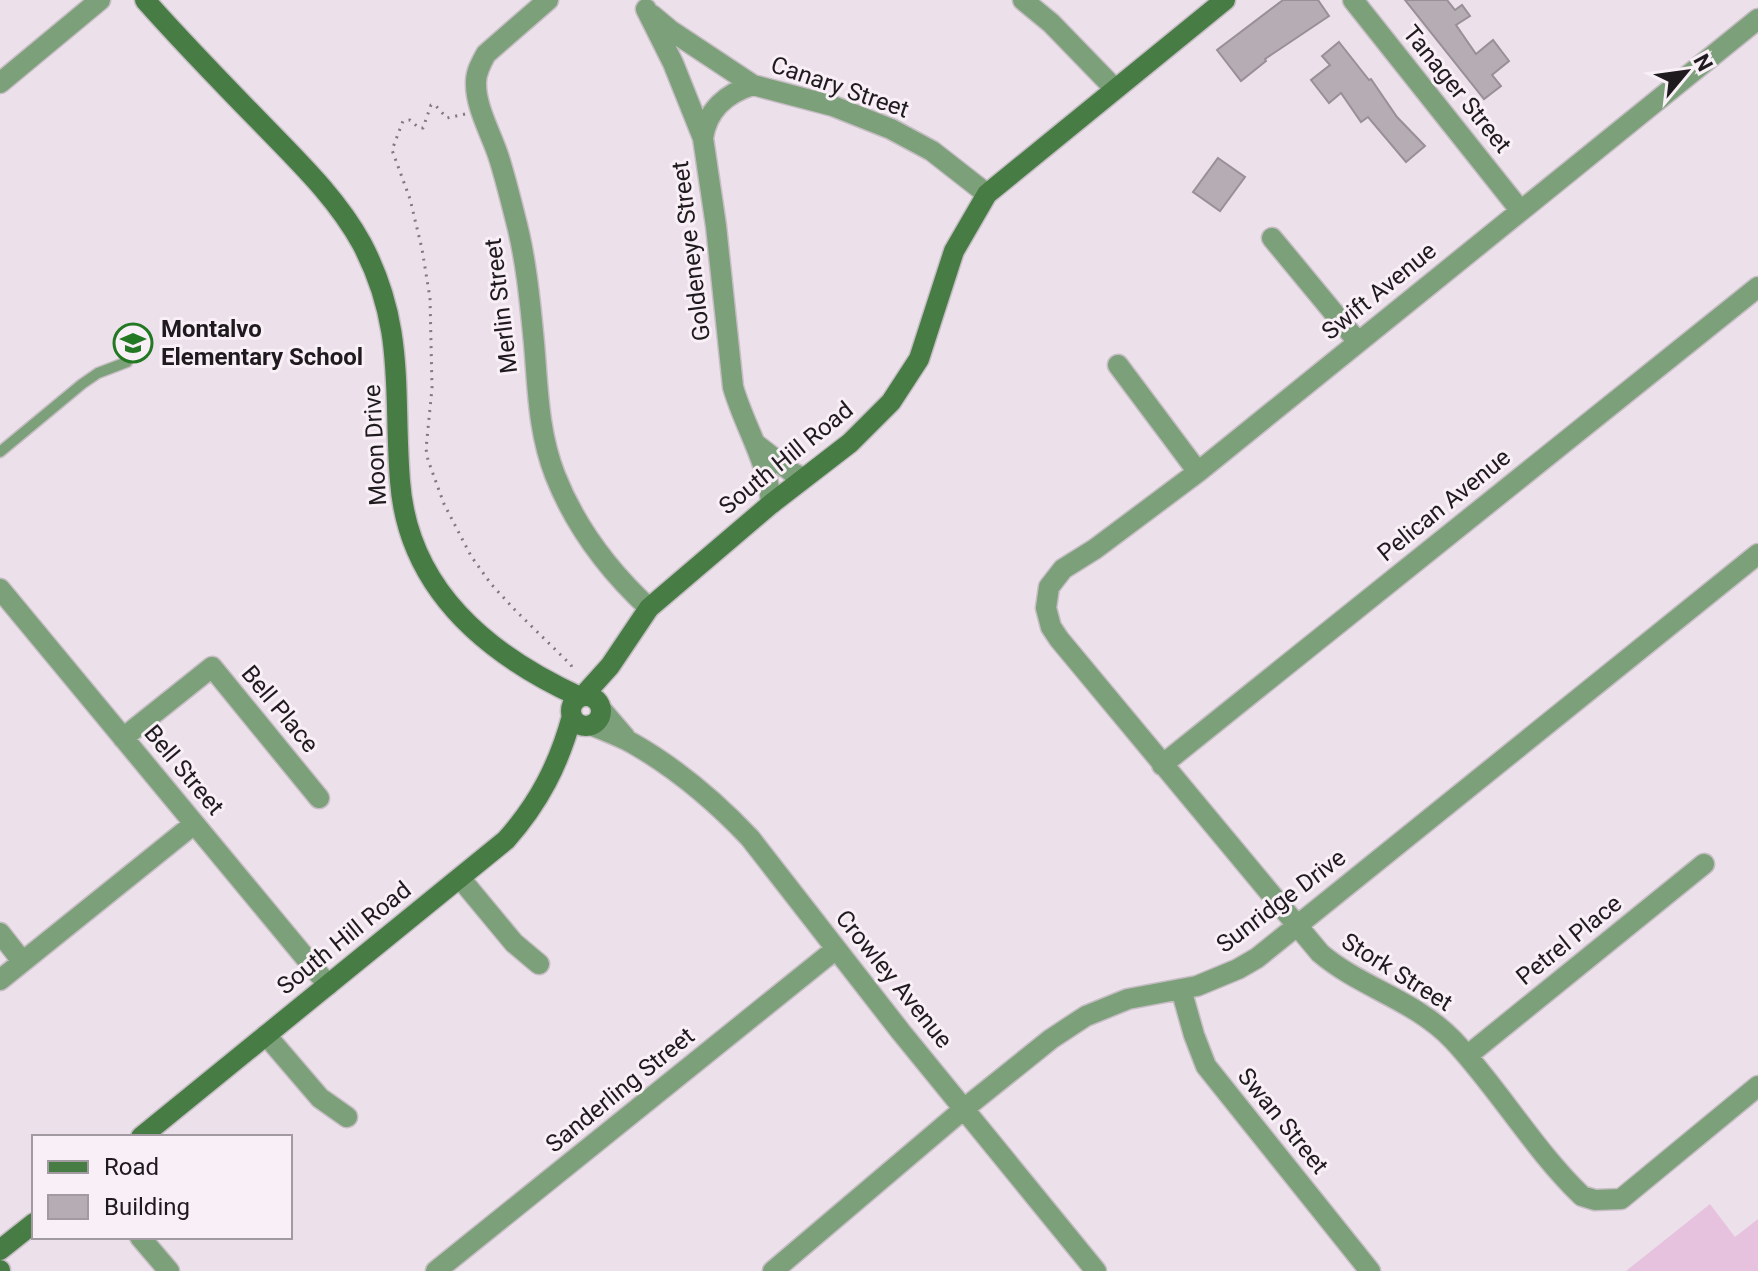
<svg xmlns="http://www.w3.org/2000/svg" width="1758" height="1271" font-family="Roboto,sans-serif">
<rect width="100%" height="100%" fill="#ece1ea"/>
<path fill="#e7c2df" d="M 1710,1204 L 1735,1237 L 1758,1219 L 1758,1271 L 1626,1271 Z"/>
<path fill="#b6acb4" stroke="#998f97" stroke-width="2" d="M 1283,0 L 1318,0 L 1329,16 L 1265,59 L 1266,61 L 1241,81 L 1217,50 Z
M 1405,0 L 1447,0 L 1455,10 L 1462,5 L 1470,16 L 1456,25 L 1476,54 L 1493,40 L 1509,61 L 1492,75 L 1501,86 L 1484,99 Z
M 1339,42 L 1369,80 L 1371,79 L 1397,117 L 1425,146 L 1406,162 L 1368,117 L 1361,122 L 1341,93 L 1329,103 L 1311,80 L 1330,65 L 1322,56 Z
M 1218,158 L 1245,177 L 1220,211 L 1193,192 Z"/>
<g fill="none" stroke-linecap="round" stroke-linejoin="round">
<g stroke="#c7bdc5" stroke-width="13">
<path id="lane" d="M 0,452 L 82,384 L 98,373 L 127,362"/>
</g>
<g stroke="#c7bdc5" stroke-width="23">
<path id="street" d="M 548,0 L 486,54 C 481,63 476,72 476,82 C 475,107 492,135 499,158 C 505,177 510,197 515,217 C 526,258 530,301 534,343 C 538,389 538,431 555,475 C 575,526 609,571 649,608
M 1023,0 L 1051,23 L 1115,89
M 1353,0 L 1520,210
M 646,9 L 673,63 L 703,138 L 716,226 L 733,387 C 744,426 769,463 771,504
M 652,15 L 670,30 L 753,85 L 833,106 L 891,129 L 932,151 L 987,194
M 1758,19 L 1198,472 L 1095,549 L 1063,569 L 1049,587 L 1046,608 L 1051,627 L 1059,639 L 1320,953 C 1361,988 1415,1000 1453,1040 C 1499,1089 1534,1150 1582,1196 L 1595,1200 L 1621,1199 L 1758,1086
M 0,83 L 100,0
M 703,138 C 707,110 727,93 753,85
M 1272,238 L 1358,342
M 1118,365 L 1198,472
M 757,445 L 793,473 L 804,478
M 0,589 L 328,985
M 601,709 L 625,737
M 591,725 C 605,731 619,736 632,743 C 676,768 716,802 750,838 L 901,1032 L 1096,1271
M 123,738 L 212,667 L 319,798
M 1162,765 L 1758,287
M 460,878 L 514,943 L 539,964
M 0,933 L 22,961
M 0,980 L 194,824
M 1181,989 L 1194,1035 L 1206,1066 L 1370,1271
M 266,1035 L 320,1098 L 347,1117
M 1467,1056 L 1704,864
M 140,1237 L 169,1271
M 436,1271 L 836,949
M 773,1271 L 965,1108 L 1051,1039 L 1086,1016 L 1128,999 L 1197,986 L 1238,969 L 1257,958 L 1758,554"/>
</g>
<g stroke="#c7bdc5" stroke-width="23">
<path id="secondary" d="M 145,0 C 184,44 225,86 266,128 C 301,164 338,200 362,244 C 406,328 393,393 400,481 C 408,590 488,655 580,697
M571 711a15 15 0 1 1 30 0a15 15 0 1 1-30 0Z
M 583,696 L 610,666 L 649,608 L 771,504 L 850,443 L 891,402 L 919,359 L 954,251 L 987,194 L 1225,0
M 141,1137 L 506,840 C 539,803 559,764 572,716
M 0,1250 L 34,1223
M 0,1270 L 0,1271"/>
</g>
<path stroke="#81797f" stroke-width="3" stroke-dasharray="2 6" stroke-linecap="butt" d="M 465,114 L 447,118 L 435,105 L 431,105 L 423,128 L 419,128 L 410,120 L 403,121 L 392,150 L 410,199 L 422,249 L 430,298 L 432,388 L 426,449 L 428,460 L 444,504 L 471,556 L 491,584 L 515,610 L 571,665 L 573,671"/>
<use href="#lane" stroke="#7ca079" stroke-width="10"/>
<use href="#street" stroke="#7ca079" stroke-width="20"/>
<use href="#secondary" stroke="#477d45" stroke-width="20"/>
</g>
<defs>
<g id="school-ring" transform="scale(2)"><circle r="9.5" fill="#f9eff7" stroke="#237824" stroke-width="1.5"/><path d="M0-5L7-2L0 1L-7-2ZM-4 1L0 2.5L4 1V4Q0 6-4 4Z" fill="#237824"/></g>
</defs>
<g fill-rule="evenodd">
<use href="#school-ring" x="133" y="343"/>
</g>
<g text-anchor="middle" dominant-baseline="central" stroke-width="6" stroke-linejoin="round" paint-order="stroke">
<g font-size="24" fill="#1e1a1d" stroke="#f9eff7">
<text transform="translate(840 87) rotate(19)">Canary Street</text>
<text transform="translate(1457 89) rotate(51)">Tanager Street</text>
<text transform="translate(691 251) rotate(-97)">Goldeneye Street</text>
<text transform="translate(1379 291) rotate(-39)">Swift Avenue</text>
<text transform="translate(501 306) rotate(-97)">Merlin Street</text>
<text transform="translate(375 445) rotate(-93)">Moon Drive</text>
<text transform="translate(786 458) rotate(-39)">South Hill Road</text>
<text transform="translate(1444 505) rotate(-39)">Pelican Avenue</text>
<text transform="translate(280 709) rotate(50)">Bell Place</text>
<text transform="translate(184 770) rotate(50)">Bell Street</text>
<text transform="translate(1281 901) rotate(-37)">Sunridge Drive</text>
<text transform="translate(344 938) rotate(-39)">South Hill Road</text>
<text transform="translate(1569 940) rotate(-39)">Petrel Place</text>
<text transform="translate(1397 972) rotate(32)">Stork Street</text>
<text transform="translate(894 979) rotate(51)">Crowley Avenue</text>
<text transform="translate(620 1090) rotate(-39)">Sanderling Street</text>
<text transform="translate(1283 1121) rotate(51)">Swan Street</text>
</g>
<g font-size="24" font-weight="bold" fill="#1e1a1d" stroke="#f9eff7" text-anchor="start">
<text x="161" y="329">Montalvo<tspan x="161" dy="28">Elementary School</tspan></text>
</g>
</g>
<rect x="32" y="1135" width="260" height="104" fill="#f9eff7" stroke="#a19aa0" stroke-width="2"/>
<rect x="48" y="1161" width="40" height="12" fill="#477d45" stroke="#a19aa0" stroke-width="2"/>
<text x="104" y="1175" font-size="24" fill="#1e1a1d">Road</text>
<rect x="48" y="1195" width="40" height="24" fill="#b6acb4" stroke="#a19aa0" stroke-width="2"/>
<text x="104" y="1215" font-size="24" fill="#1e1a1d">Building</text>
<g transform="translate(1686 72) rotate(61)" stroke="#f9eff7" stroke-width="6" paint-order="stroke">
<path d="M0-6L14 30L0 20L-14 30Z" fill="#1e1a1d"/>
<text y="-12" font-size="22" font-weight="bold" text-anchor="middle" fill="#1e1a1d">N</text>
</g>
</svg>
